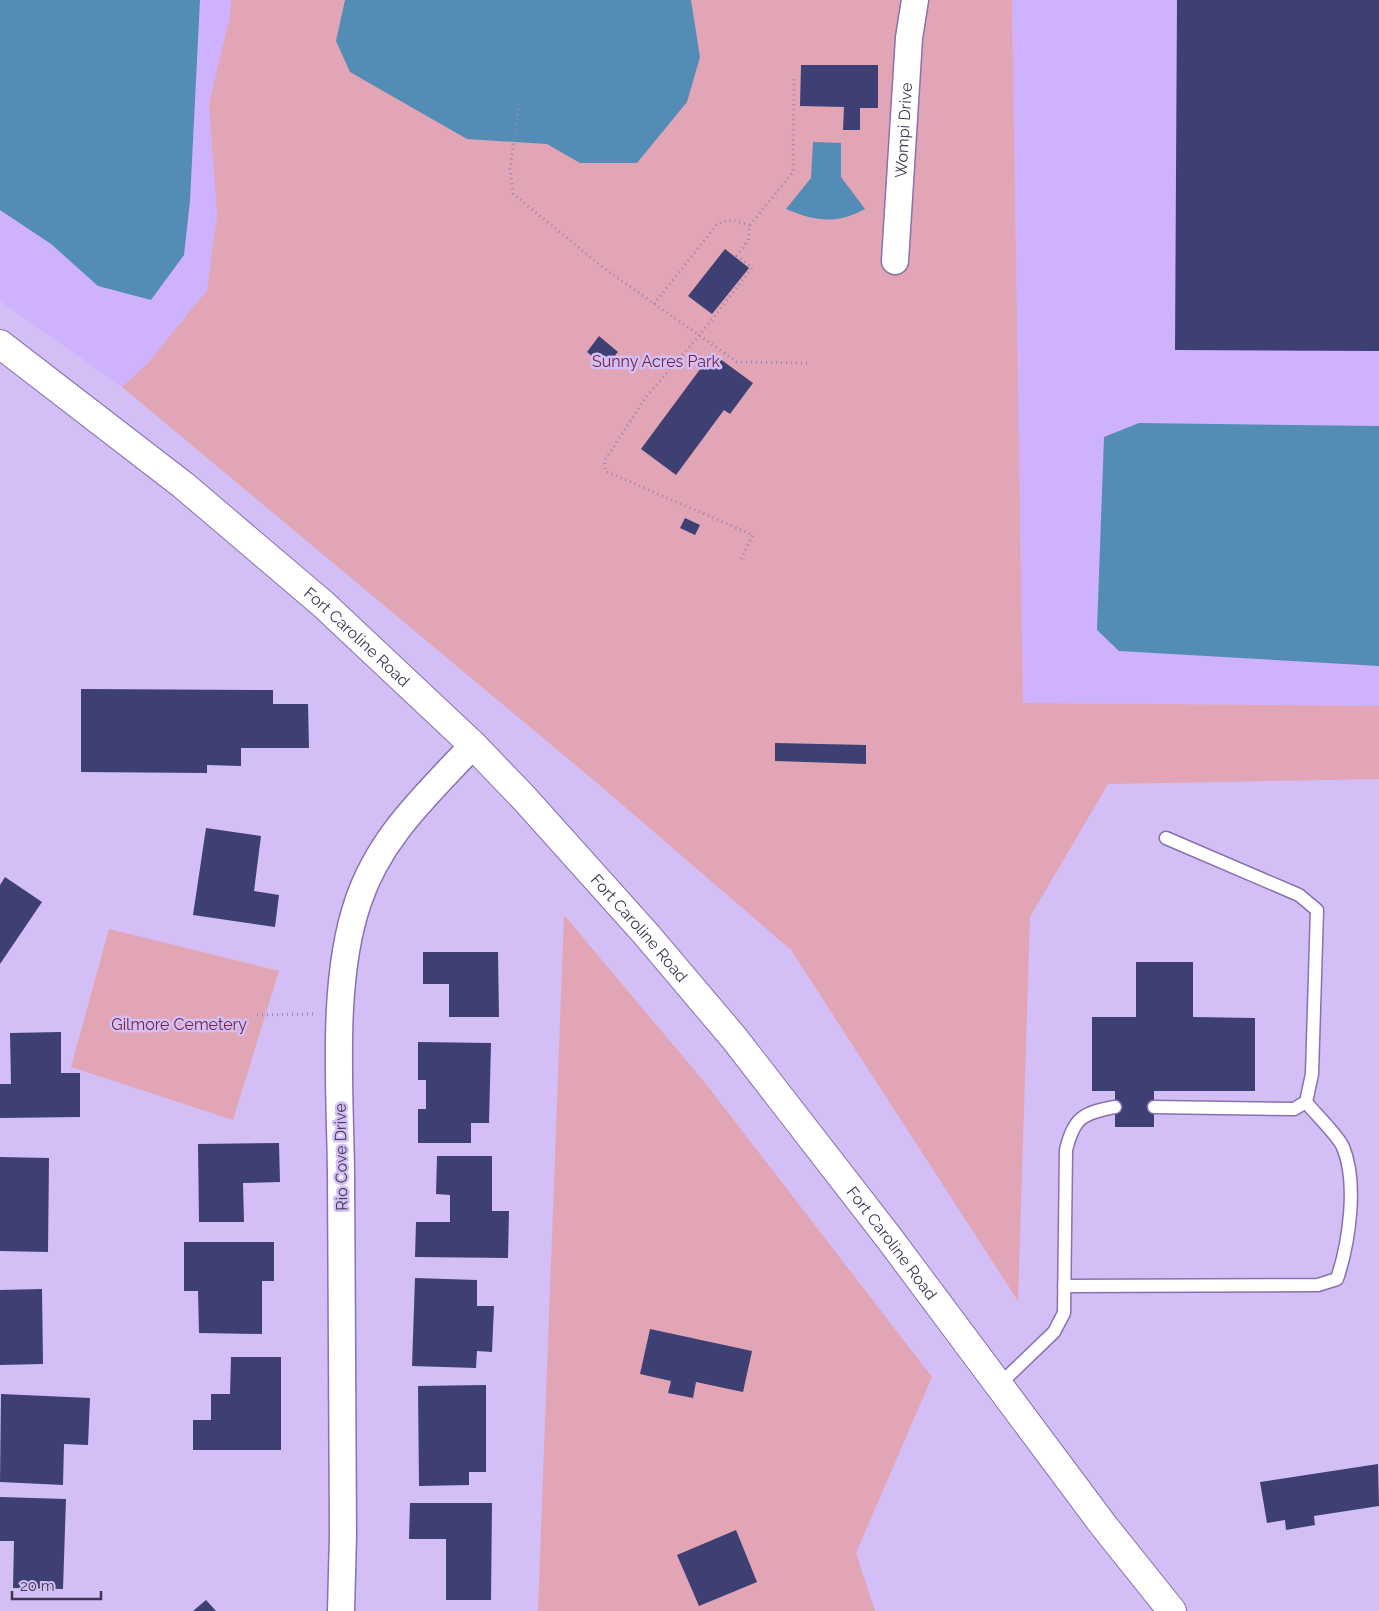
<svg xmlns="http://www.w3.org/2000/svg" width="1379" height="1611" viewBox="0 0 1379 1611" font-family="Raleway,sans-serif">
<rect width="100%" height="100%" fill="#d3bff6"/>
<path fill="#ceb2fd" d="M200,0h31l-1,16 -21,87 8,112 -10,75 -59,73 -26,24 -122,-86v-91l51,34 47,42 53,14 33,-45 6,-54z
M1012,0h367v706l-356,-3z"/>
<path fill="#e1a5b5" d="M231,0h781l11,703 356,3v73l-271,5 -78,133 -12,384 -227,-351 -188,-162 -481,-401 26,-24 59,-73 10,-75 -8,-112 21,-87z
M564,915l142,169 226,293 -76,176 19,58h-337z
M109,929l170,42 -46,149 -162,-53z"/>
<path fill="#538cb4" d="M0,0h200l-10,201 -6,54 -33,45 -53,-14 -47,-42 -51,-34z
M345,0h346l9,57 -13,45 -50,61h-57l-33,-19 -80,-5 -117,-67 -14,-31z
M813,142l28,1v34l24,32c-29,16 -50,12 -79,0l25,-31z
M1139,423l240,3v240l-260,-15 -22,-21 7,-193z"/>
<path fill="#3e3f72" d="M1177,0h202v351l-204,-1z
M801,65h77v43h-18v22h-17l1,-23 -44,-1z
M725,249l24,19 -37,46 -24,-18z
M599,336l19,16 -13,15 -18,-15z
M712,353l41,30 -23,31 -6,-4 -48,65 -35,-26z
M685,518l15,7 -5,10 -15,-7z
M81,689l192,1v14h35l1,44h-68v18l-34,-1v8l-126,-1z
M775,743l91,2v19l-91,-3z
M206,828l55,8 -7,55 25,4 -4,32 -82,-12z
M5,877l37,25 -42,62v-79z
M423,952h75l1,65h-50v-33h-26z
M1136,962h57v55l62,1v73h-101v36h-39v-36h-23v-74h44z
M61,1032v41h19v44l-80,1v-34h11l-1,-51z
M418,1042l73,1 -2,80h-18v20h-53v-34h8v-29h-8z
M279,1143l1,39 -37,1 1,39h-45l-1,-78z
M437,1156h55v55h17l-1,47 -93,-1 1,-35h34v-27l-14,-1z
M0,1157l49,1 -1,94 -48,-1z
M184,1242h90v39h-12v53l-63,-1 -1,-42h-14z
M415,1278l62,2v26h17l-2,46 -15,-1 -1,17 -64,-2z
M42,1289l1,75 -43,1v-75z
M650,1329l102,22 -9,41 -47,-10 -3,16 -25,-5 3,-12 -31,-7z
M231,1357h50v93h-88v-30h18v-26h19z
M486,1385v87h-17v13l-50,1 -1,-100z
M1,1394l89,4 -2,47 -24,-1 -1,41 -63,-3z
M1378,1464l1,42 -65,10 1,9 -29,5 -1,-10 -18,3 -7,-41z
M0,1497l66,2 -3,90 -50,-1 1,-47h-14z
M410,1503h82l-1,97h-45v-61h-37z
M736,1530l21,52 -58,24 -22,-51z
M206,1600l10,11h-23z"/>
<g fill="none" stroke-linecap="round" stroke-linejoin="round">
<g stroke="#8970af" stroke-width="15">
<path id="lane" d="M1154,1107l140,2 12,-7 6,-28 5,-164 -18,-15 -133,-57
M1064,1286l254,-1 19,-6c12,-36 21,-96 6,-132 -6,-13 -27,-32 -37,-45
M999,1385l55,-53 10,-19 2,-163c8,-32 16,-37 49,-43"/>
</g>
<g stroke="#8970af" stroke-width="29">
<g id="street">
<path id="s1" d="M895,261l14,-223 6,-38"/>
<path d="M341,1611l2,-76c0,-121 -1,-242 -2,-363 -1,-84 -10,-191 17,-270 22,-66 69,-107 115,-157"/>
</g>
</g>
<g stroke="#8970af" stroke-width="30">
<g id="secondary">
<path id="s2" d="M0,344l183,141 140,119 150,141 51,53 122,136 88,104 155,200 215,288 68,85"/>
</g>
</g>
<path stroke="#9787b3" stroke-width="3" stroke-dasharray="1 4" stroke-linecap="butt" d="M519,104l-9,65 3,25 92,75 132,93 72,1
M654,304l64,-81 14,-3 18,5
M741,559l12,-24 -148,-64v-11l41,-63 53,-61 53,-68 -15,-12 11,-16 2,-15 43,-53 1,-94
M257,1015l56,-1"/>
<use href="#lane" stroke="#fff" stroke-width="12"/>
<use href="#street" stroke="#fff" stroke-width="26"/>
<use href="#secondary" stroke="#fff" stroke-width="28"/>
</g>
<g text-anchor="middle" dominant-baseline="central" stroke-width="5" stroke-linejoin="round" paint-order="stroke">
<g font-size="16" fill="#3f3550" stroke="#d3bff6">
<text stroke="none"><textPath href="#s1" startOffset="131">Wompi Drive</textPath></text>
<text stroke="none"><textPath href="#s2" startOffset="462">Fort Caroline Road</textPath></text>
<text stroke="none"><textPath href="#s2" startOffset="868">Fort Caroline Road</textPath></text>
<text transform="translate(341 1157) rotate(-91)">Rio Cove Drive</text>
<text stroke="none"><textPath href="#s2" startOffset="1272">Fort Caroline Road</textPath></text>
</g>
<g font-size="16" fill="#752442" stroke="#d3bff6">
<text x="656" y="361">Sunny Acres Park</text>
<text x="179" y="1024">Gilmore Cemetery</text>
</g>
</g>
<path d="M12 1591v8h89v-8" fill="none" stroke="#3f3550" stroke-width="2.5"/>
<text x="20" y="1591" font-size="15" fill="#3f3550" stroke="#d3bff6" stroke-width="4" paint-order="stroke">20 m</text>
</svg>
